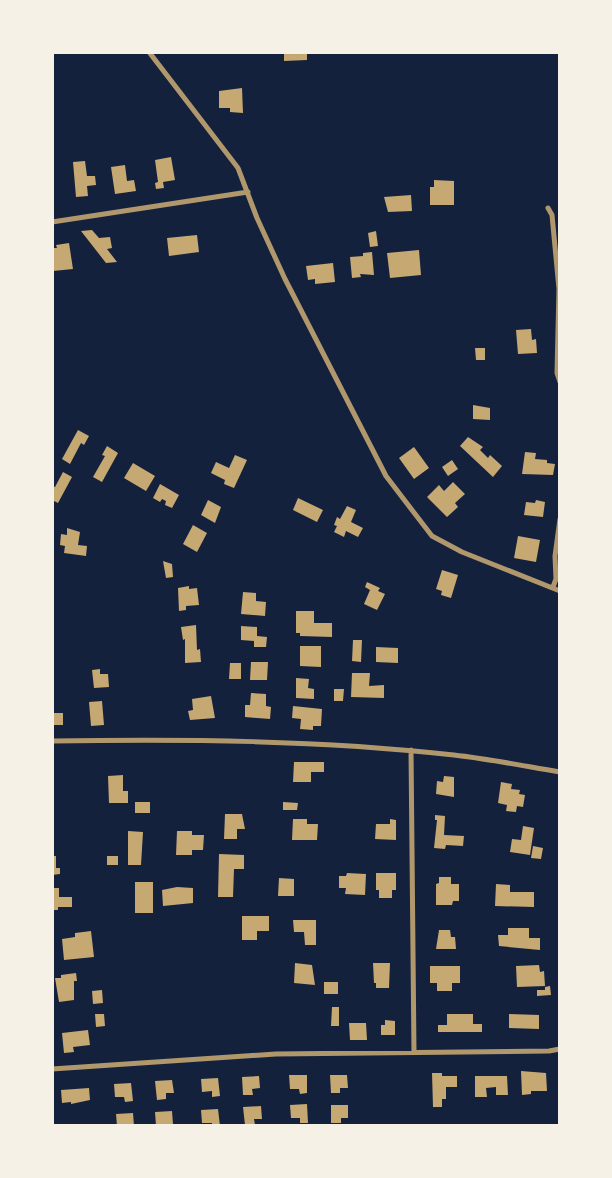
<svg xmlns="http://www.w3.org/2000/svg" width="612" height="1178" viewBox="0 0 612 1178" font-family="Inter,sans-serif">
<rect width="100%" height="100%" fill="#14213d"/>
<path fill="#c6a872" d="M284,52h23v8l-23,1z
M242,88l1,25 -13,-1v-4h-11v-17z
M171,157l4,23 -12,2 1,6 -8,1 -1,-6 3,-1 -3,-22z
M85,161l2,15h8l1,9 -9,1 1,10 -12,1 -3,-35z
M125,165l2,16 7,-1 2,11 -21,3 -4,-27z
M434,180l20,1v24h-24v-18h4z
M411,195l1,16 -24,1 -4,-15z
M92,230l7,8 11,-1 2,11 -5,1 10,13 -11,1 -25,-32z
M376,231l2,15 -8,1 -2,-14z
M197,235l2,17 -30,4 -2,-18z
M69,243l4,26 -20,2 -1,-23h5l-1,-3z
M419,250l2,25 -31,3 -3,-25z
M372,252l2,23 -14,-1 1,3 -9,1 -2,-21 13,-1v-3z
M333,263l2,19 -20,2v-5l-7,1 -2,-14z
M531,329l1,11 4,-1 1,14 -19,1 -2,-24z
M475,348h10v12h-9z
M473,405l17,3v12l-17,-1z
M78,430l11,6 -5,9 -3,-2 -11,21 -8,-5z
M468,437l15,10 -3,3 8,8 2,-3 12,11 -9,11 -33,-31z
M107,446l11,7 -16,29 -9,-5 12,-21 -3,-1z
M414,447l15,21 -15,11 -15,-21z
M525,452l11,1 -1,6 12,1v3l8,1 -2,11 -31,-1z
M235,455l12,5 -13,28 -10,-4 1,-4 -14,-7 5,-11 13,6z
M452,460l6,9 -10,7 -6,-9z
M133,463l22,13 -9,15 -22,-13z
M63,472l9,5 -14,26 -6,-3v-14l3,1z
M453,482l12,12 -10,9 3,4 -11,10 -20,-20 12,-12 5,6z
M160,484l19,11 -7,13 -7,-3 1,-4 -4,-2 -2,3 -7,-4z
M298,498l25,12 -6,12 -24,-12z
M208,500l13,7 -6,16 -14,-8z
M536,500l9,2 -2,15 -19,-2 2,-13 9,1z
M347,506l9,4 -5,12 12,6 -5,9 -12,-6 -2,6 -10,-5 3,-6 -3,-1 3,-8 3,2z
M193,525l14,8 -10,19 -14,-8z
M67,528l13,4 -2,13 9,1 -1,10 -22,-3 1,-7 -5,-1 1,-11 6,1z
M518,536l22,4 -4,22 -22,-4z
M163,561l9,3 1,13 -7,1z
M442,570l16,5 -7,23 -10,-3 1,-4 -6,-2z
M367,582l13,6 -2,3 7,3 -8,16 -13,-6 6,-14 -5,-3z
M189,586v3l8,-1 2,17 -13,1v4l-7,1 -1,-23z
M243,592l13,1v8l10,1 -1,14 -24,-2z
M296,611h18v12h18v14l-32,-1v-3h-4z
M196,625l1,25 3,-1 1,13 -16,1v-24l-2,1 -2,-13z
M241,626l16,1v9l10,1 -1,10h-12v-6l-13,-1z
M353,640h9l-1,22 -9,-1z
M300,646h21v21l-21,-1z
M376,647l22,1v15l-22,-1z
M251,662h17l-1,18h-17z
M230,663h11v16h-12z
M100,669v5h8l1,13 -15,1 -2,-18z
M352,673h18l-1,13 15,-1v13l-33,-1z
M296,678l13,1 -1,9 6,1v10l-18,-1z
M334,689h10l-1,12h-9z
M251,693l15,1v12l5,1 -1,12 -25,-2v-12h5z
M211,696l4,22 -25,2 -2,-9 5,-1 -1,-11z
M102,701l2,24 -13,1 -2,-24z
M293,706l29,3 -1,17h-8v4l-13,-1 1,-10 -9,-1z
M52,713h11v12h-11z
M294,762h30v10h-13v10h-18z
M123,775v16h5v12h-19l-1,-27z
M444,776l10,1v20l-18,-3 1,-13 6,1z
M501,782l11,2 -1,5 9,1 -1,4 6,1 -2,12 -6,-1 -1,6 -10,-1 1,-6 -9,-2z
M135,802h15v11h-15z
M283,802l15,1 -1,7h-14z
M225,814h17l3,15h-8v10h-13z
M435,815l10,1 -1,19 20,1 -1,10 -17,-1 -1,4 -11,-1 3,-28h-2z
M293,819h14v5h11l-1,16h-25z
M390,819l6,1v20l-21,-1 1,-15h14z
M523,826l11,2 -4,27 -20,-3 2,-13 9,1z
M128,831l15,1 -2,33h-13z
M177,831h15v4h12l-1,15h-11v5h-16z
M533,846l10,2 -2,11 -10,-1z
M219,854l25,1v14h-10l-1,28h-15z
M52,856h4v12h4v6l-8,1z
M107,856h11v9h-11z
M347,873l19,1 -1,21 -20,-1 1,-6h-7v-12h7z
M376,873h20v17h-4v8h-13v-8h-3z
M439,877h12v7h8v17h-6l-1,4h-16v-21l3,-1z
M279,878l15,1v17h-16z
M135,882h18v31h-18z
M496,884l14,1v7h24v15l-39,-1z
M177,887l16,1v15l-30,3 -1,-16z
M52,888h7v9h13v10h-14v3h-6z
M242,916h27v15h-12v9h-15z
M293,920h23v25h-11l-1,-13h-10z
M508,928h21v10h11v12l-41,-4 -1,-11h10z
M439,930h11l1,7h4l1,12h-20z
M91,931l3,26 -30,3 -2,-21 13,-2v-4z
M295,963l17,2 3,20 -21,-2z
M373,963h17l-1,25h-13v-5h-2z
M539,965l1,7 4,-1 1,15 -28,1 -1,-21z
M430,966h30v17h-8v8h-15v-8h-7z
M76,973l1,8h-3v19l-15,2 -4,-24h6v-3z
M324,982h14v12h-14z
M550,986l1,9 -14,1v-6h8v-3z
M102,990l1,13 -10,1 -1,-13z
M332,1007h7v19h-8z
M95,1014h9l1,12 -9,1z
M447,1014h26v10h9v8h-44v-7h9z
M509,1014l30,1v14l-30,-1z
M385,1020l10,1v14h-14v-10h4z
M349,1023h17l1,17h-17z
M88,1030l2,15 -17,2 1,5 -10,1 -2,-20z
M521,1071l25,2 1,18h-16v3l-9,1z
M432,1073h10v3h15v11h-11v12h-4v8h-9z
M289,1075h18v18l-7,1 -1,-5h-9z
M330,1075h17l1,13h-8v5h-9z
M259,1076l1,12 -8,1 1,6h-10l-1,-18z
M475,1076h32l1,19h-12v-8l-10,1 1,9h-12z
M218,1078l2,18 -8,1v-6l-10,1 -1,-13z
M172,1080l2,13h-8v6l-9,1 -2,-19z
M131,1083l2,18 -8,1 -1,-5h-9l-1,-13z
M89,1088l1,12 -19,4v-2l-9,1 -1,-13z
M307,1104l1,19h-8v-5h-9l-1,-13z
M331,1105h17v13h-7v5h-10z
M261,1106l1,13h-8l1,6h-10l-2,-18z
M218,1109l2,17h-8v-3h-10l-1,-13z
M172,1111l1,13 -17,2 -1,-14z
M133,1113l1,13h-17l-1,-12z"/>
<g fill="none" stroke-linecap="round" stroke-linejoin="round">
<path stroke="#b1986c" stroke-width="5" d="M149,52l89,116 19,50 28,61 101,197 26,34 20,26 30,16 98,39
M548,208l4,7 7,74 -2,84 3,9
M52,222l196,-30
M553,587l3,-8 -1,-23 5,-37
M52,741c134,-2 269,-1 402,14 35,4 70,11 106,17
M411,750l3,303
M52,1069l224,-15 273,-3 11,-2"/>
</g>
<rect width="612" height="1178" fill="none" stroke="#f6f1e7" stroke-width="108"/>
</svg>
